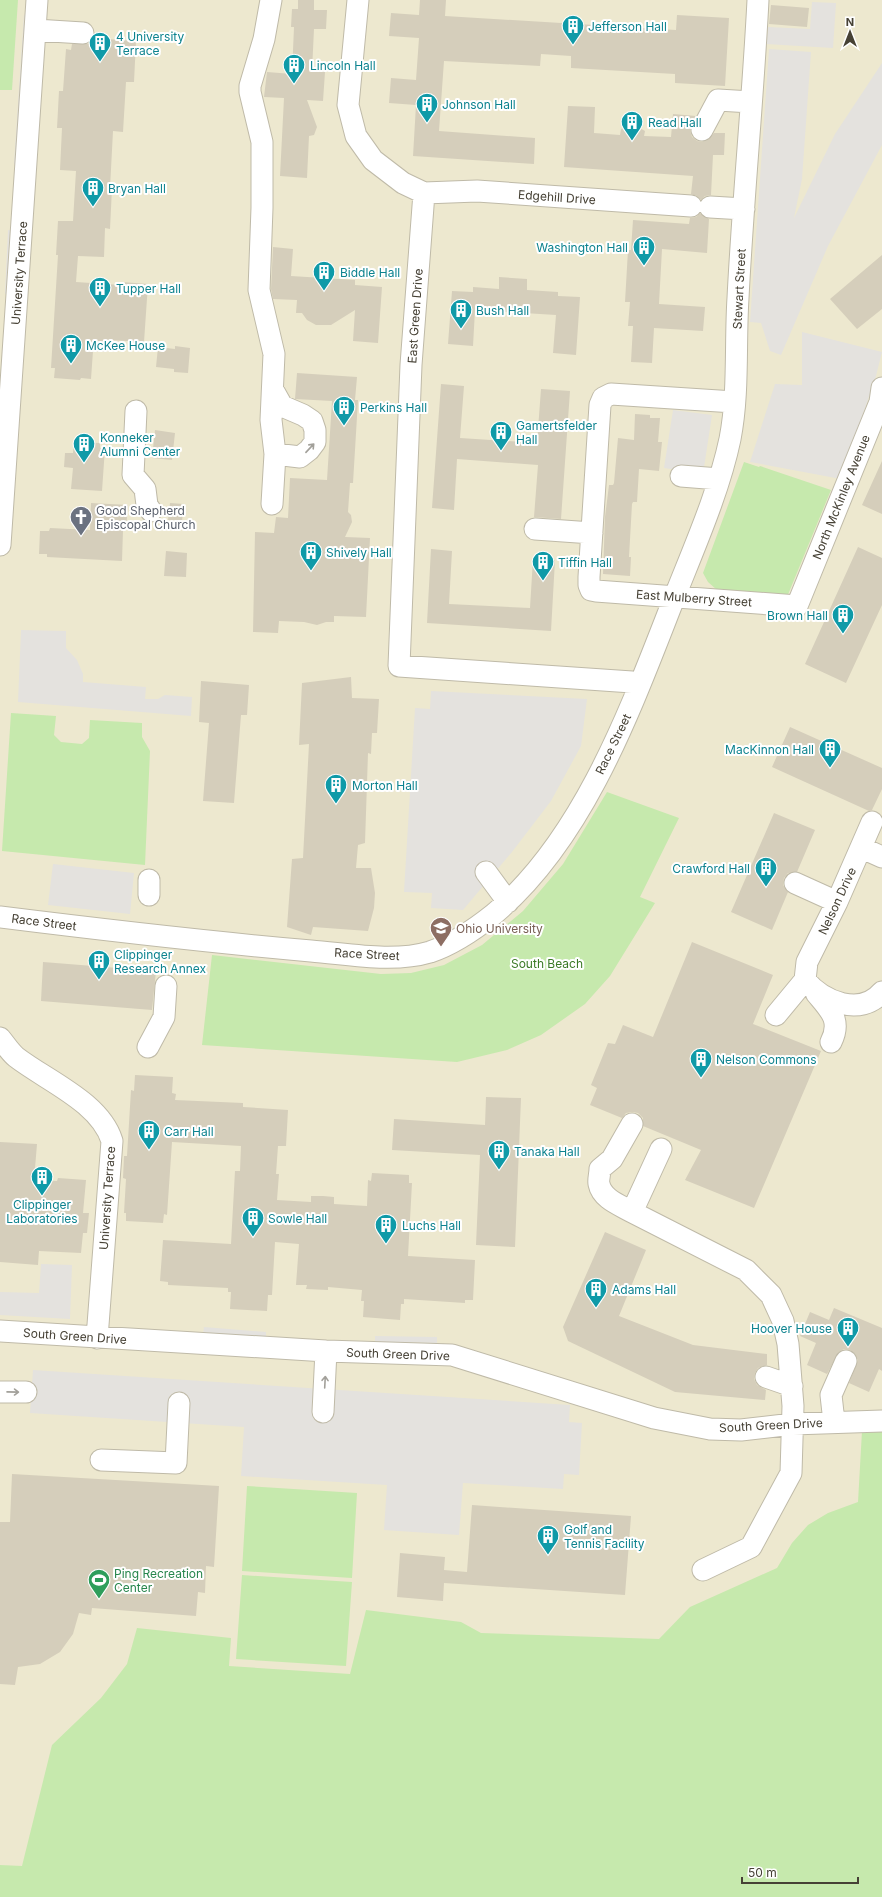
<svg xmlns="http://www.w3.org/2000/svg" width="882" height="1897" viewBox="0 0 882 1897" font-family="Inter,sans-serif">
<rect width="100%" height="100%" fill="#f3f1e6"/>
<path fill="#ede8cf" d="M0,0h882v1897h-882z"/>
<path fill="#c6e9ad" d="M0,0h18l-6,90h-12z
M744,462l15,5 1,-1 71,24 -44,107 -70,-7 -9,-8 -5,-9z
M11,713l45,3 -2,19 7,7 21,2 7,-6 1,-18 52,3v14l8,14 -5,114 -143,-14z
M607,792l72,26 -39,79 15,6 -45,73 -25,28 -44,31 -34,15 -50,12 -255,-17 10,-90 169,19 30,-1 33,-8 38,-20 41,-34 40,-47z
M862,1431h20v466h-882v-32l22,1 30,-121 49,-47 26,-34 10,-36 94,10 -2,28 121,8 16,-64 95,12 20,11 178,6 31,-32 87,-39 15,-25 16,-18 20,-12 30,-11z
M247,1486l110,7 -5,85 -110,-7z
M242,1575l110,7 -6,84 -110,-7z"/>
<path fill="#e4e2de" d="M812,2l24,1 -3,45 -67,-4 2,-17 42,2z
M24,15h5l-10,149h-5z
M769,49l42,3 -9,127 -8,39 41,-84 47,-71v82l-54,101 -47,109 -11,-4 -9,-28 -11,-1z
M8,230l6,1 -3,63h-6z
M802,332l80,20 -6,24 -35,103 -91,-17 25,-78 27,1z
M673,410l39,5 -9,59 -39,-6z
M21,630l45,1v17l11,12 6,14v8l63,5 -1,12h13l7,-4 27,2 -1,19 -173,-14z
M431,691l156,8 -6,47 -30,55 -39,51 -49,58 -32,-2 1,-15 -28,-1 11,-184 15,1z
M53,864l81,9 -4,41 -82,-9z
M41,1264l31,1 -2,54 -70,-4v-23l39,1z
M204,1327l62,5v7l-63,-5z
M375,1336l62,1v6l-62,-1z
M33,1370l537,35 -1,17 13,1 -3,52 -15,-1 -1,15 -100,-6 -4,52 -75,-5 3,-45 -146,-9 3,-49 -214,-14z"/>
<path fill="#d5cebb" d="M298,0h16v10h13l-1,19h-12l-2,42 13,1 -2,29 -16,-1 10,27 -3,8 -5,1 -2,42 -27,-2 4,-78 -20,-1 3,-25 25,2 2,-47h-3l1,-18h6z
M420,0h26l-1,16 231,14 1,-15 52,3 -4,68 -50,-3v-9l-104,-6v-12l-30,-2 -1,12 -96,-5 -5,70 96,7 -1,26 -121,-8 3,-51 -27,-2 2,-25 25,2 3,-42 -30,-2 2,-23 28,2z
M771,5l38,3 -2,19 -38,-3z
M94,38l42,3 -2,41h-8l-3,50 -10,-1 -3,57h2l-2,41 -5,-1 -1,29 -26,-1 -2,26 45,3 1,-3 26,2 -4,58 -36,-2 -1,12 -14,-1 -2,28 -10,-1 -1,2 -26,-2 1,-10h-4l7,-113h-2l2,-34h15l3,-50 -16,-1 2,-42h-5l2,-37h4l3,-42 5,1 1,-6h16z
M568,106l27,1 -1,26 26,2 1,-6 7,-3 10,1 7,4 -1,5 27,1 2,-23 23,2 -6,14 2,7 5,4 5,1 6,-2 6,-7h11l-1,22h-11l-2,40 -6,1 -4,4 -4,-4 -6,-2 2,-18 -129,-9z
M700,213l9,6 -2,34 -45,-4 -3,55 46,3 -2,24 -49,-3 -2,35 -21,-1 2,-36h-5l2,-24h-5l3,-52h3l2,-30 56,4 1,-6 6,-1z
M273,247l20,2 -2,27 64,4v5l27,2 -4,56 -25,-2 2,-31 -24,15h-15l-9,-5 -5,-7h-6l1,-13 -24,-1 -2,-10z
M882,255v54l-25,20 -27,-30z
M499,277l28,2v11l31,2v4l22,1 -4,58 -23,-2 3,-38 -81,-5 -2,36 -25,-2 4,-53 21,1v-5l26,2z
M175,346l15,2 -2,25 -14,-1v-3l-18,-2 2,-20 17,2z
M297,373l60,4 -2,23h3l-5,83h-3l-2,29 3,3 1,7 -7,15 25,1 -4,79 -32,-1v6h-8l-9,3 -13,-3 -25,-1 -1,12 -25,-1 2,-100 19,1 2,-16 12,1 2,-40 37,2 5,-79 -37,-2z
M441,384l23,2 -4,52 77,5 4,-54 29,2 -9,128 -27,-2 4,-52 -81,-6 -3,51 -22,-2z
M635,414l15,1v3h10l-2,24h4l-3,29 -20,-2 -2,33h-4l-1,2 -3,53h2l-1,19 -27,-2 2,-57 4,-32h4l1,-2 4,-45 16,2z
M155,430l20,3 -3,27 -20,-2z
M74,442l26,1v5h5l-3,43 -31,-2 2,-21 -9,-1 1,-14h8z
M882,461v53l-20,-9z
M91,503l37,2 -2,25h-3l-1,31 -75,-4v-3h-8l1,-23h9l1,-3 40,2z
M170,503l14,1 -2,17 -14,-1z
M858,547l24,11v47l-36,78 -41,-19z
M431,549l21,2 -3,53 81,4 3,-49 22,1 -4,71 -124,-8z
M166,551l21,2 -1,24 -22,-1z
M351,677l1,21 27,1 -2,34h-5l-1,21 -3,-1 -3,90 -7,2 -2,23h15l4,25 -1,15 -6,23 -55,-4 -2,8 -24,-8 5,-68 11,-1 6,-114 -10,1 3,-62z
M201,681l48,4 -2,30h-6l-7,88 -31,-2 6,-78 -10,-1z
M790,727l92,41v21l-10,21 -3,1 -97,-44z
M774,813l41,17 -18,42 -9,1 -4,5 -1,7 5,7 -16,38 -41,-18z
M692,942l81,33 -20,49 68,27 -67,157 -69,-28 16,-30 -58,-24v-8l-5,-5 -6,-1 -6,1 -4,5 -32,-13 7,-17 -6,-3 17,-42 7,1 8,-19 30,12z
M43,962l113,9 -4,39 -111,-9z
M135,1075l38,2 -1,16 4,1 -1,6 68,3v4l45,3 -2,36h-8l-2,28h3l-2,26 34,2v-6h12l11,1v7l33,2 1,-26 3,1 1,-8 37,2v8h3l-4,73 67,4 -2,40h-8v3l-61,-4v5h-3l-1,16 -37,-3 1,-16h-3l1,-11 -34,-3v3l-22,-1 1,-4h-11l3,-41 -24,-2 -3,53h-4l-1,16 -37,-2 1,-17h-3v-4l-60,-3v-3l-8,-1 3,-41 68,4 4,-73h5l1,-25 -69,-4 -5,73 -3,-1 -1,9 -37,-2v-8h-2l2,-34 -3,-1 1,-22h3l4,-66 3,1z
M486,1097l35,1 -6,149 -39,-2 4,-90 -88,-5 2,-31 91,6z
M0,1142l37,2 -3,36 23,1 1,-3 28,2 -3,33h6l-2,20h-4l-2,20 -42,-2 -1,14 -38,-3z
M605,1232l41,18 -27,66 74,29 74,9v11l-9,3 -3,5 -1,6 3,6 9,5 -1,10 -90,-8 -107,-51 -5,-14z
M834,1308l48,20v43l-3,-2 -10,23 -20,-9 9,-23 -3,-6 -5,-4 -6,-1 -5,3 -12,22 -20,-9 9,-22 -16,-7 10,-24 19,8z
M12,1474l207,12 -5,81 -8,-1 -1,27 -7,-1 -2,24 -104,-8 -1,7 -12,-2 -6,21 -13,18 -20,12 -22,3 -3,18 -15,-1v-162h10z
M472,1505l159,11 -6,79 -181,-12 -1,18 -46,-4 3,-44 45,4 -1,13 23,2z"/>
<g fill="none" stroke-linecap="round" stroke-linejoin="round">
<g stroke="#bfbaa8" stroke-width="23">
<path id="minor" d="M271,0l-7,39 -14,47v6l12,50v66l-3,82 15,64 -3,66 4,34 -3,50
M358,0l-10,105 8,31 17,24 30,23 21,10 53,-2 214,15
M35,30l48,3
M702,130l16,-30 33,2
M424,193l-13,172 -12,301 233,16
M710,207l34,2
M273,390l9,16 21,9 9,6 3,9v12l-6,8 -9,7 -25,-3
M734,402l-123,-8 -8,4 -3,7 -11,172v8l2,5 5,1 201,15 83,-204 2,-14
M136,411l-3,64 12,14 2,16 4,6
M681,476l38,3
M535,529l57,4
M0,545l37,-545
M872,822l-35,80 -30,60 -2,18c18,22 56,37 77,12
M862,848l20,9
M486,872l22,30
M795,883l42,19
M149,895v-15
M0,917c104,13 207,25 311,34 38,3 82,12 119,1 24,-8 44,-22 64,-38 90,-75 137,-206 179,-313 20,-51 46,-109 57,-162 9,-46 5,-95 8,-141 5,-100 15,-199 20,-298
M816,993c14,17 26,27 15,49
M776,1015l29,-35
M0,1038c5,6 10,14 16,19 31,24 84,45 96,84l-15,197
M148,1047l16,-30 2,-31
M632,1124l-20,35 -12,10c0,5 -2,11 -1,15 3,15 21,21 33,28
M661,1149l-29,63 114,58 25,25 12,26 5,23 5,62 -2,67 -40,74 -48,23
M0,1331l326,20 126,4 202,63 56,11 31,1 52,-6 89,-3
M766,1377l26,9
M0,1392h26
M323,1412l3,-61
M834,1422l-3,-27 15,-34
M101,1460l75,3 3,-60"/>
</g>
<use href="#minor" stroke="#fff" stroke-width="21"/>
</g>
<defs><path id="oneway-shaft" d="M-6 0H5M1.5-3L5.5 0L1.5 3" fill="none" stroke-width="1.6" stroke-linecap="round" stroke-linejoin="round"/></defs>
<g stroke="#a2a09a">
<use href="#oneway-shaft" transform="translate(310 448) rotate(-47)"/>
<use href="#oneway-shaft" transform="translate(325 1382) rotate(-87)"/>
<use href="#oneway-shaft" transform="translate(13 1392) rotate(1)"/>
</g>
<defs>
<g id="building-pin" transform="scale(1.15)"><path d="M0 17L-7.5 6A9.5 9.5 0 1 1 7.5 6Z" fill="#0f9aa8" stroke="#fff"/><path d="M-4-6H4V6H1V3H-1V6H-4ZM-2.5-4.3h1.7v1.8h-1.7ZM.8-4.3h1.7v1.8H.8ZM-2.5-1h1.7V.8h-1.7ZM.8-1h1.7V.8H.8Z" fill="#fff"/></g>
<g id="church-pin" transform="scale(1.15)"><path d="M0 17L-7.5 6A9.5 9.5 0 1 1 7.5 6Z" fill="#6b7280" stroke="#fff"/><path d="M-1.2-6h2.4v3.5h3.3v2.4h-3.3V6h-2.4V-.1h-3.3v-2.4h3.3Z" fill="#fff"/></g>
<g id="university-pin" transform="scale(1.15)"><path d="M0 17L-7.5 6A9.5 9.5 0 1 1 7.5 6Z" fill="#8d6e63" stroke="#fff"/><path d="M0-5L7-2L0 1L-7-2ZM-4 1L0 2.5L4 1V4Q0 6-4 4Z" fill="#fff"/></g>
<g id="stadium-pin" transform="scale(1.15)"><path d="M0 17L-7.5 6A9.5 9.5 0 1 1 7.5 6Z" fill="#2e9e5b" stroke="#fff"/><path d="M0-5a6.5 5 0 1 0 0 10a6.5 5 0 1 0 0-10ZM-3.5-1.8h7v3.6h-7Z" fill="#fff"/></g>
</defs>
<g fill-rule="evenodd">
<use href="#building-pin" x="573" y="26"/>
<use href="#building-pin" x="100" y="43"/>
<use href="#building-pin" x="294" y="65"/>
<use href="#building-pin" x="427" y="104"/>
<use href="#building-pin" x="632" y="122"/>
<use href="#building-pin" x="93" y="188"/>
<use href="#building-pin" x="644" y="247"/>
<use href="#building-pin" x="324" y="272"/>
<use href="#building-pin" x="100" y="288"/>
<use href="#building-pin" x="461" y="310"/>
<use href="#building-pin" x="71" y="345"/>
<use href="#building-pin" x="344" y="407"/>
<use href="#building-pin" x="501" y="432"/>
<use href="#building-pin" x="84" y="444"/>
<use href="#church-pin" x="81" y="517"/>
<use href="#building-pin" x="311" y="552"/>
<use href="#building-pin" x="543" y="562"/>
<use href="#building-pin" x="843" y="615"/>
<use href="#building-pin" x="830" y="749"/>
<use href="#building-pin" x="336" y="785"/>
<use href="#building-pin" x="766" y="868"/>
<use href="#university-pin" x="441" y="928"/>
<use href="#building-pin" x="99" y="961"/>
<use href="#building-pin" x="701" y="1059"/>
<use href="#building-pin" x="149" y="1131"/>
<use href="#building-pin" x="499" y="1151"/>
<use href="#building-pin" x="42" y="1177"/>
<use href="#building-pin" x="253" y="1218"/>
<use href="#building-pin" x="386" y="1225"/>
<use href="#building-pin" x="596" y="1289"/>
<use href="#building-pin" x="848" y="1328"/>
<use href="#building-pin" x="548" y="1536"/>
<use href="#stadium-pin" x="99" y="1580"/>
</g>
<g text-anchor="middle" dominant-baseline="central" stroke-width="4" stroke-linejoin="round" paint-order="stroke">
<g font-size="12" fill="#0d838f" stroke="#fff" text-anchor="start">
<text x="588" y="26">Jefferson Hall</text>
<text x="116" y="36">4 University<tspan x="116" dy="14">Terrace</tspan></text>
<text x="310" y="65">Lincoln Hall</text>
<text x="442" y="104">Johnson Hall</text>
<text x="648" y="122">Read Hall</text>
<text x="108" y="188">Bryan Hall</text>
<text x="628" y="247" text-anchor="end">Washington Hall</text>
<text x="340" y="272">Biddle Hall</text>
<text x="116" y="288">Tupper Hall</text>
<text x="476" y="310">Bush Hall</text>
<text x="86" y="345">McKee House</text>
<text x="360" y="407">Perkins Hall</text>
<text x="516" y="425">Gamertsfelder<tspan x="516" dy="14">Hall</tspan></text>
<text x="100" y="437">Konneker<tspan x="100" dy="14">Alumni Center</tspan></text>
<text x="326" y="552">Shively Hall</text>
<text x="558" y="562">Tiffin Hall</text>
<text x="828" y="615" text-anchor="end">Brown Hall</text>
<text x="814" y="749" text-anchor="end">MacKinnon Hall</text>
<text x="352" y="785">Morton Hall</text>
<text x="750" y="868" text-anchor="end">Crawford Hall</text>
<text x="114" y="954">Clippinger<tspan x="114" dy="14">Research Annex</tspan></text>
<text x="716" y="1059">Nelson Commons</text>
<text x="164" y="1131">Carr Hall</text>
<text x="514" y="1151">Tanaka Hall</text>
<text x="42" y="1204" text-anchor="middle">Clippinger<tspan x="42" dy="14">Laboratories</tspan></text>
<text x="268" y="1218">Sowle Hall</text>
<text x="402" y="1225">Luchs Hall</text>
<text x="612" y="1289">Adams Hall</text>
<text x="832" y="1328" text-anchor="end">Hoover House</text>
<text x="564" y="1529">Golf and<tspan x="564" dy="14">Tennis Facility</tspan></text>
</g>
<g font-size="12" fill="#464135" stroke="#fff">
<text transform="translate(557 197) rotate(4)">Edgehill Drive</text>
<text transform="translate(19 273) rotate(-86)">University Terrace</text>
<text transform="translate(739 289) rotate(-87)">Stewart Street</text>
<text transform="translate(415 316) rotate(-86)">East Green Drive</text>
<text transform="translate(841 497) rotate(-68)">North McKinley Avenue</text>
<text transform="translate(694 598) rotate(4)">East Mulberry Street</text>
<text transform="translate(613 744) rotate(-64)">Race Street</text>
<text transform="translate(837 901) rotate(-65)">Nelson Drive</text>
<text transform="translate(44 922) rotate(7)">Race Street</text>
<text transform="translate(367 954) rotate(3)">Race Street</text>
<text transform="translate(107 1198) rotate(-86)">University Terrace</text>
<text transform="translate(75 1336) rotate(4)">South Green Drive</text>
<text transform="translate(398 1354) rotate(2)">South Green Drive</text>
<text transform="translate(771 1425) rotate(-3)">South Green Drive</text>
</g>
<g font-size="12" fill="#5b616d" stroke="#fff" text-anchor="start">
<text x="96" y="510">Good Shepherd<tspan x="96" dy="14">Episcopal Church</tspan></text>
</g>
<g font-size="12" fill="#785e54" stroke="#fff" text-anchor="start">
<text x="456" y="928">Ohio University</text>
</g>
<g font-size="12" fill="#3b7a26" stroke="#fff">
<text x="547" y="963">South Beach</text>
</g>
<g font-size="12" fill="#27864d" stroke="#fff" text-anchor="start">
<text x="114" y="1573">Ping Recreation<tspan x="114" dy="14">Center</tspan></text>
</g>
</g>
<g transform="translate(850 32)" stroke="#ffffff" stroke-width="3" paint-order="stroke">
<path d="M0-3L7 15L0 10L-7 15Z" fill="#464135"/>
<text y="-6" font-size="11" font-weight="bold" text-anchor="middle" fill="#464135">N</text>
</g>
<path d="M742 1877v6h116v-6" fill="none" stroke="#464135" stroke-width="2"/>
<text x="748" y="1877" font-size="12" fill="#464135" stroke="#ffffff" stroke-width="3" paint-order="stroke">50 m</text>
</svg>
